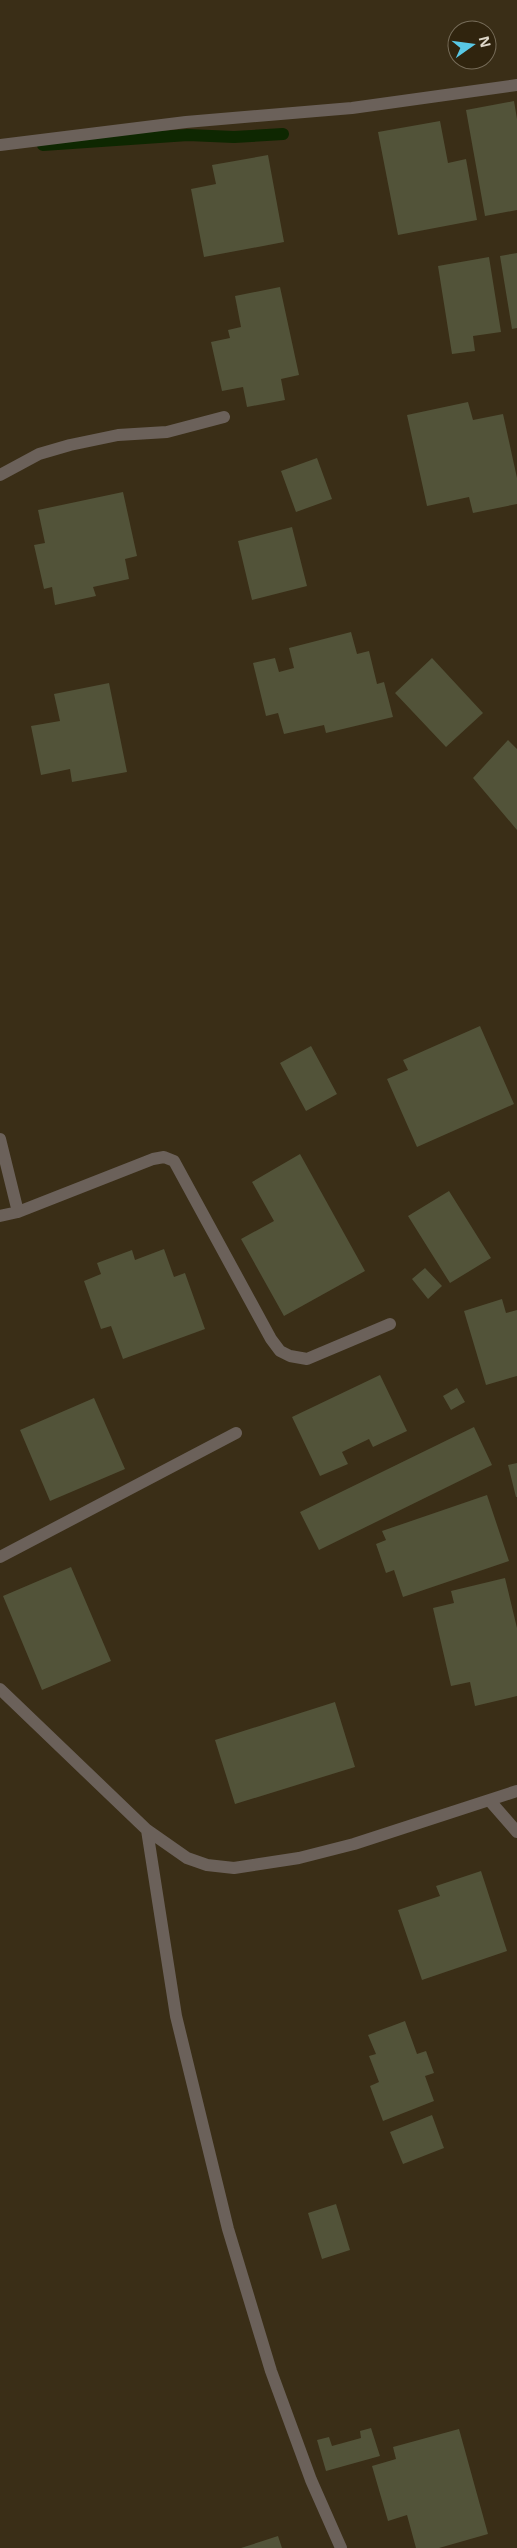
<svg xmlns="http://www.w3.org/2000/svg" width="517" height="2548" viewBox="0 0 517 2548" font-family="'Open Sans',sans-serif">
<rect width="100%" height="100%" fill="#3a2e17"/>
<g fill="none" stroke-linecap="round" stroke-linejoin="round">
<path stroke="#0e2701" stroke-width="12" d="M43,145l145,-10 46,2 49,-3"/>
</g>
<path fill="#525339" d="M514,101l3,18v91l-32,6 -19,-106z
M440,121l8,42 18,-4 11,61 -79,15 -20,-103z
M268,155l16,87 -80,15 -13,-68 25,-5 -4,-19z
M517,253v75l-5,1 -12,-73z
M489,257l12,75 -28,4 2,15 -23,3 -14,-88z
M280,287l19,88 -18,4 4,21 -38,7 -4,-20 -21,4 -11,-49 19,-4 -2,-8 13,-3 -6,-31z
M468,402l5,18 30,-6 14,64v26l-44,9 -4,-16 -42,9 -20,-91z
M317,458l15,41 -36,13 -15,-41z
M123,492l14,64 -12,3 4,20 -36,8 3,9 -41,9 -3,-18 -8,2 -10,-44 11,-2 -7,-33z
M292,527l15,59 -55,14 -14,-59z
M351,632l6,22 12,-3 8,33 7,-2 9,35 -67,16 -2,-8 -40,9 -6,-21 -12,3 -13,-53 22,-5 4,14 15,-4 -5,-20z
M432,658l51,55 -37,34 -51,-54z
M109,683l18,89 -55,10 -2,-13 -29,6 -10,-49 29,-5 -6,-27z
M508,740l9,9v81l-44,-52z
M480,1026l34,78 -97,43 -30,-68 21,-9 -5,-10z
M311,1046l26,48 -31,17 -26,-48z
M300,1154l65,117 -81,45 -43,-77 33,-18 -22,-39z
M449,1191l42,67 -41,25 -42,-67z
M164,1249l10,28 11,-4 20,56 -82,30 -12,-33 -10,3 -17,-48 17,-7 -4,-11 35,-13 3,10z
M425,1268l17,18 -14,13 -16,-20z
M502,1299l4,14 11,-3v66l-31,9 -22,-74z
M380,1375l27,56 -34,16 -4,-8 -27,13 6,12 -28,12 -28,-59z
M457,1388l8,14 -14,8 -8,-14z
M94,1398l31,71 -75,32 -30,-71z
M474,1427l18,38 -173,85 -19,-38z
M517,1463v34h-1l-8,-32z
M487,1495l22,66 -106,36 -9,-27 -8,3 -10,-29 10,-4 -4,-9z
M71,1567l40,94 -69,29 -39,-94z
M505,1578l12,50v68l-42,10 -5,-24 -19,4 -18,-78 21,-5 -3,-12z
M335,1702l20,65 -120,37 -20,-64z
M481,1871l26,80 -85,29 -24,-70 42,-14 -4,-10z
M405,2021l12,33 9,-3 8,22 -9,3 9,25 -51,20 -13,-35 9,-4 -10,-26 7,-2 -8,-19z
M432,2115l12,33 -41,16 -13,-32z
M336,2204l14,46 -28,9 -14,-46z
M371,2428l9,28 -54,15 -9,-31 12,-3 3,9 29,-8 -1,-7z
M459,2429l29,105 -49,14h-23l-9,-33 -19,6 -16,-55 24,-7 -3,-12z
M278,2536l4,12h-41z"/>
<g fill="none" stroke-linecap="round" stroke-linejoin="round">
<path stroke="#6b615a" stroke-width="12" d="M0,145l186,-23 166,-14 165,-23
M0,475l39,-21 31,-9 48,-10 49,-3 57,-15
M0,1139l18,73
M0,1216l18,-4 135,-53 11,-2 10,4 97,178 9,12 10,5 17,3 83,-35
M0,1557l236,-124
M0,1689l147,141 40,28 20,7 27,3 65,-10 55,-14 163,-53
M490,1801l27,31
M147,1830l29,186 52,213 43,142 40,109 30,68"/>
</g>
<g transform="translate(472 45) rotate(76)"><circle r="24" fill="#30240e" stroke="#766c59"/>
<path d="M0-4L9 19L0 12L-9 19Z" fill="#59c8e5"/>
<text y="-8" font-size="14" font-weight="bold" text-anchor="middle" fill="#ded7c9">N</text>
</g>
</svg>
